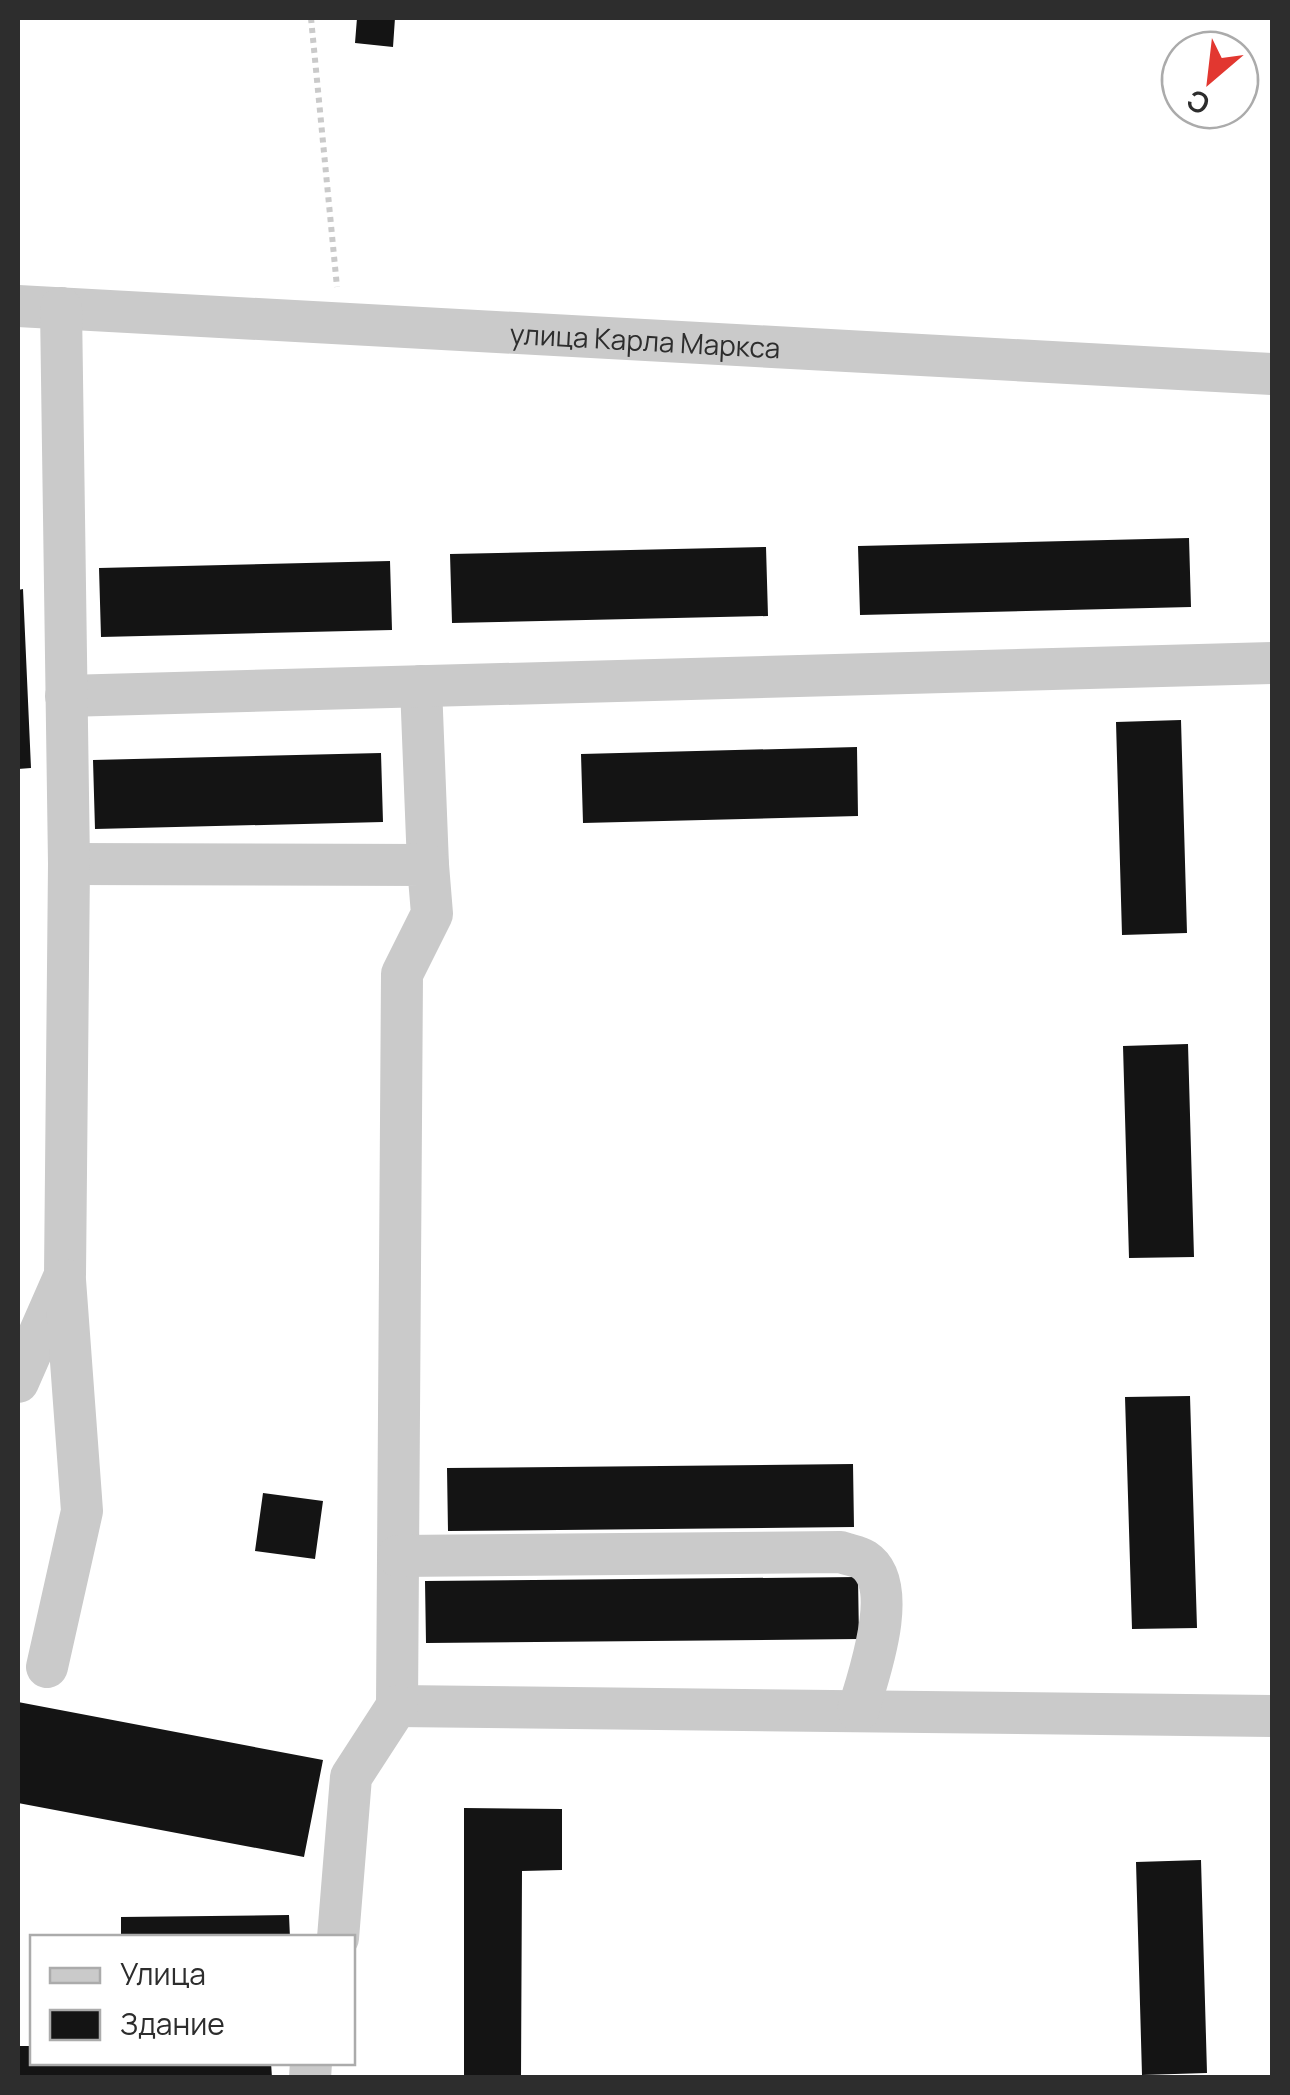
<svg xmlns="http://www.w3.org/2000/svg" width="1290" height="2095" viewBox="0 0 1290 2095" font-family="Manrope,sans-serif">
<rect width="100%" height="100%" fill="#fff"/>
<path fill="#141414" d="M357,18h38l-2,29 -38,-4z
M1189,538l2,69 -331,8 -2,-69z
M766,547l2,69 -316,7 -2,-69z
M390,561l2,69 -291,7 -2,-69z
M23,589l8,179 -13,1v-179z
M1181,720l6,213 -65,2 -6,-213z
M857,747l1,69 -275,7 -2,-69z
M381,753l2,69 -288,7 -2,-69z
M1188,1044l6,213 -65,1 -6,-212z
M1190,1396l7,232 -65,1 -7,-232z
M853,1464l1,63 -406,4 -1,-63z
M263,1493l60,8 -8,58 -60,-8z
M858,1577l1,62 -433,4 -1,-62z
M18,1702l305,58 -19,97 -286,-54z
M464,1808l98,1v61l-40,1 -1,207h-57z
M1201,1860l6,213 -65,2 -6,-213z
M289,1915l1,23h-169v-21z
M18,2046h14v16h239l1,16h-254z"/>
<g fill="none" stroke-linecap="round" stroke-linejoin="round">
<path stroke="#cacaca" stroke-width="6" stroke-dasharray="5 5" stroke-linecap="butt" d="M311,18l26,269"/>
<g stroke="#cacaca" stroke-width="42">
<path id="s1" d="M18,306l1254,68"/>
<path d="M421,686l7,179"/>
<path d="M66,696l1206,-33"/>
<path d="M69,864l359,1 4,49 -30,60 -5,732 875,10"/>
<path d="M18,1382l47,-107 4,-411 -8,-556"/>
<path d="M398,1556l443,-4c7,3 17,4 23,8 38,25 4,117 -6,151"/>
<path d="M47,1667l35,-156 -17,-231"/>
<path d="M338,1938l13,-161 46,-71"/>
<path d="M310,2078l1,-16"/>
</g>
</g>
<g text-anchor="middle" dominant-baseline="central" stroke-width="10" stroke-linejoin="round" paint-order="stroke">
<g font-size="28" fill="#2d2d2d" stroke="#fff">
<text stroke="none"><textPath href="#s1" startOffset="628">улица Карла Маркса</textPath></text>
</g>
</g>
<rect width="1290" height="2095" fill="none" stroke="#2d2d2d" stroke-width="40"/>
<rect x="30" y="1935" width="325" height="130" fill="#ffffff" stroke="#ababab" stroke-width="2.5"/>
<rect x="50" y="1968" width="50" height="15" fill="#cacaca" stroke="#ababab" stroke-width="2.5"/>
<text x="120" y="1985" font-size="30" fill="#2d2d2d">Улица</text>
<rect x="50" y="2010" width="50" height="30" fill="#141414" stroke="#ababab" stroke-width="2.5"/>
<text x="120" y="2035" font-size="30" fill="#2d2d2d">Здание</text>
<g transform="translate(1210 80) rotate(208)"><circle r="48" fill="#ffffff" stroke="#ababab" stroke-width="2.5"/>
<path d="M0-8L18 38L0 25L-18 38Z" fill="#e23730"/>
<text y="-15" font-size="28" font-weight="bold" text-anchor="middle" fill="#2d2d2d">С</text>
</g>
</svg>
